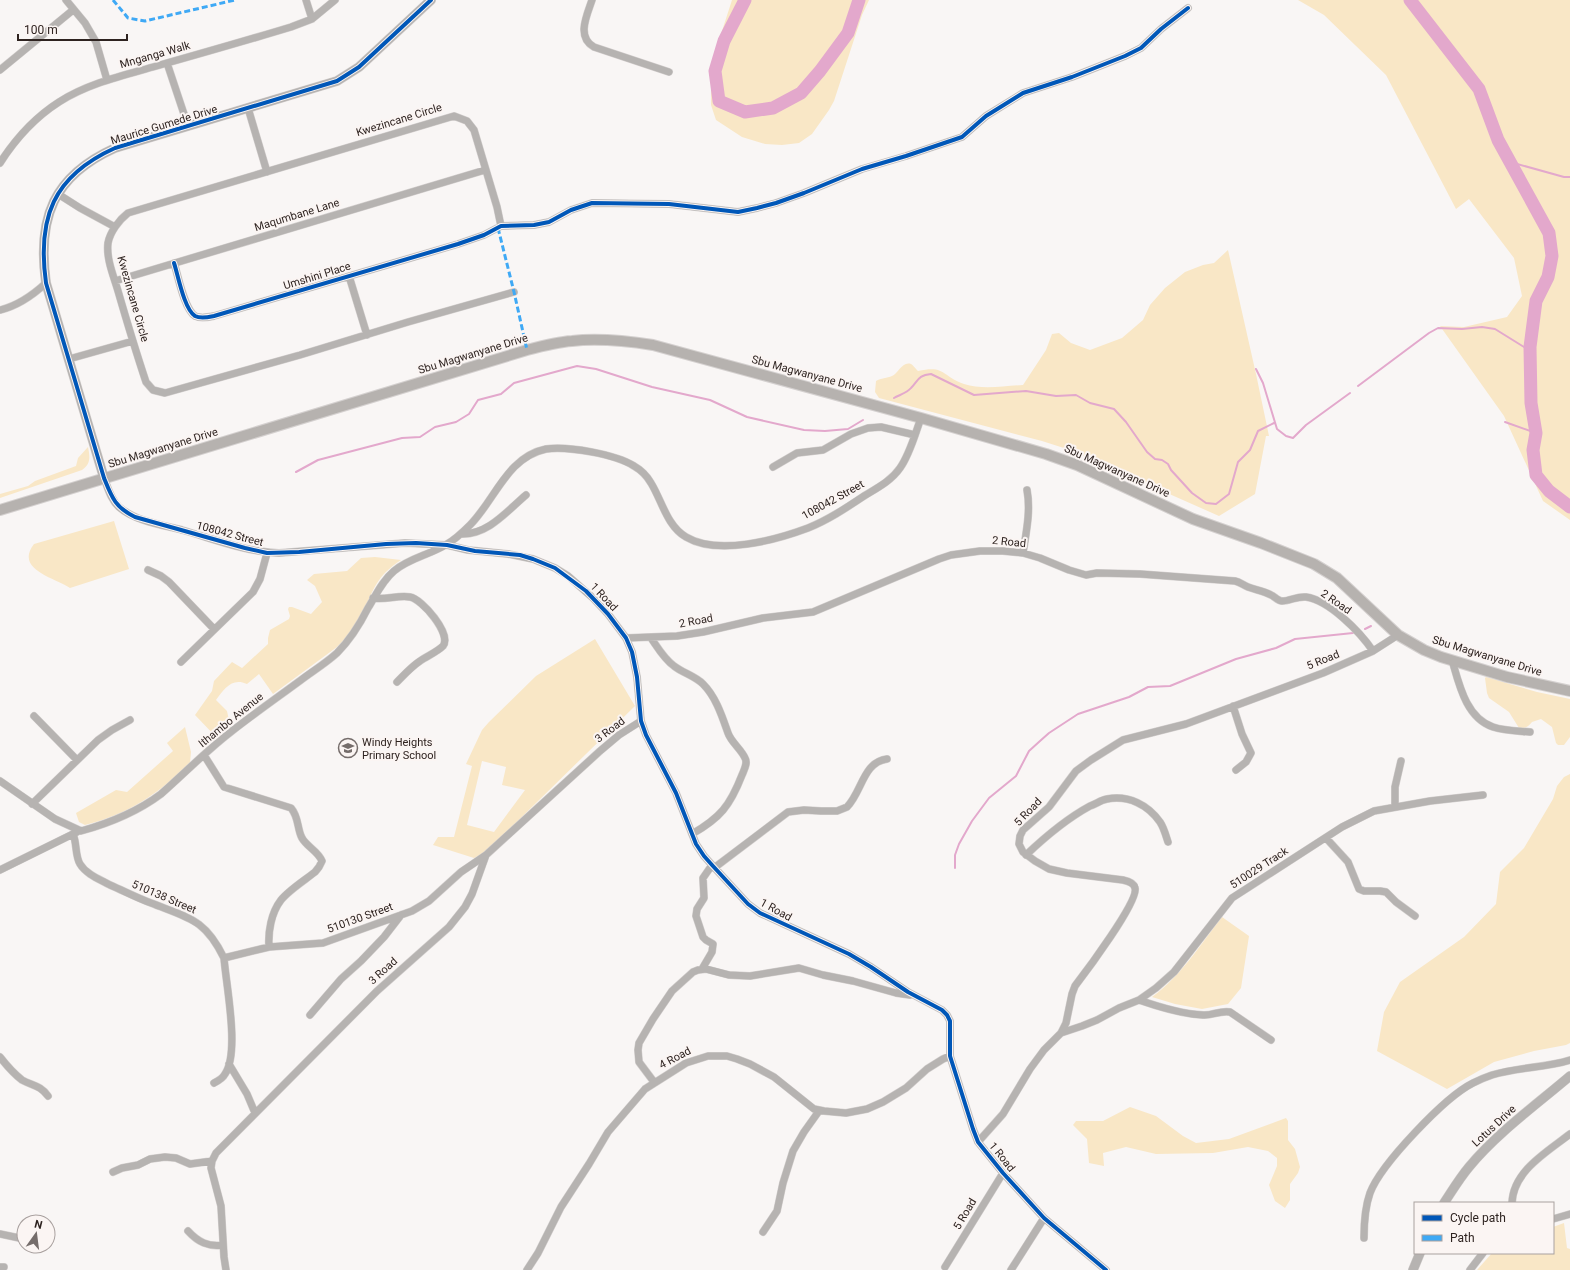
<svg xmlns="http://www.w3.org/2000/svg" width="1570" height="1270" viewBox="0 0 1570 1270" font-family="Roboto,sans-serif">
<rect width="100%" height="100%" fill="#f9f6f5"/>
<path fill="#f9e7c6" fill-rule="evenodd" d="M732,0h137l-7,15 -28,86 -5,9 -17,24 -13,9 -17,2 -17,-1 -23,-7 -26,-17 -5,-15v-40z
M1298,0h272v520l-27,-19 -39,-85 -64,-90 24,1 43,-10 15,-21 -8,-38 -45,-59 -13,10 -70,-134 -62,-60z
M1228,250l28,124 13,62h-3l-11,58 -36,22 -149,-66 -28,-9 -163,-43 -4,-6 1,-11c5,-3 11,-3 16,-5 6,-2 10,-15 19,-12 2,1 5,5 7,7 28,-6 23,5 46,13 18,6 40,2 59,1l23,-35 6,-16 7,-1 12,10 19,7 32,-12 21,-18 7,-15 15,-17 20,-16 18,-7 11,-2z
M88,447c2,10 3,17 -6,23l-82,28v-4l28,-8 7,-5 41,-15 2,-8z
M114,521l15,48 -59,19c-14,-10 -56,-18 -36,-44z
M375,557l26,3c-25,17 -26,27 -38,52 -7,13 -16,25 -26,35l-64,47 -14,-20 -12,10c-15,-7 -23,5 -31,16l11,11 3,14 -13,13 -22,-23 17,-24 2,-10 18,-19 10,6 26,-24v-6l2,-8 19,-11 1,-3 -2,-7 1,-2h3l19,7 11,-12 -7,-16 -8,-6 7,-6 33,-3 14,-13z
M595,639l40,67 -150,147 -11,5 -41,-13 5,-8h16l18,-71 -6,-2 16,-34 7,-8 47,-46zM482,761l24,6 -4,18 23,5 -31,42 -27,-7z
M1486,677l51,15 33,7v38l-6,8h-6l-2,-2 -4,-16 -11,-8 -9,3c-4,5 -7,7 -13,6l-10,-16 -20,-14 -2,-5 -2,-15z
M185,727l6,25 -1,11c-32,31 -61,51 -105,62l-6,-3 -3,-9 40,-23 11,2 46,-41 -6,-8z
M1570,774v269l-4,2 -32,6 -40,11 -47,27 -70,-38 7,-39 16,-30 64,-45 32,-33 4,-32 24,-24 29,-49 4,-13 7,-9z
M1222,917l27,19 -8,52 -13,16 -26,5 -27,-5 -23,-7c29,-21 48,-52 70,-80z
M1130,1107l26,9 27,20 13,7 33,-4 57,-21 2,3v19l7,9 5,18 -2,6 -8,11v16l-5,8 -10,-7 -6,-16 8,-19v-8l-9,-7 -20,-4 -35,6 -57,1 -30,-7 -23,6 1,13 -15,-3 -2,-24 -14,-14 3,-4h27z
M1564,1223l3,25 3,1v21h-93l15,-17h61v-26z"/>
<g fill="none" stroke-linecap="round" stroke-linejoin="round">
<path stroke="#e3a8cc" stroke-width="2" d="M1510,162l54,15h6
M1256,369l7,14 14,46 9,7 7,2 13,-13 44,-32
M1358,386l71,-53 9,-5 24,1 20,-2 13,2 29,18h6
M894,398c5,-3 13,-5 17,-10 7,-7 7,-13 20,-14l43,21 52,-4 30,5 20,-1 14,8 24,6 12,13 21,30 8,7 7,1 6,4 3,6 21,23 14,10 10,1 13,-10 9,-32 12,-12 8,-19 16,-8
M1505,422l31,11
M296,472l22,-12 84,-22 18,-1 15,-10 21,-5 13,-8 9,-14 23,-6 13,-11 63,-17 19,3 56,18 58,13 37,17 57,13 21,1 23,-2 15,-9
M1365,629l6,-3
M955,868v-13l4,-11 13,-23 17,-23 27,-22 13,-25 11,-10 9,-8 29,-19 51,-17 19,-10 22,-1 66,-27 40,-11 19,-9 58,-6"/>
<path stroke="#e3a8cc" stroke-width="13" d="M745,0l-21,41 -9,30 4,30 26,11 28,-4 28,-15 19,-22 28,-38 11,-33
M1410,0l69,89 19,51 51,93 3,23 -4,21 -12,24 -6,46 1,56 5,30 -3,17 3,25 13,16 21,16"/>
<g stroke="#d4d0cf" stroke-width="8">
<path id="minor" d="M66,0l19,23 11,19 11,38
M306,0l6,19
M592,0c-5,15 -16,37 2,47l75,25
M167,63l21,63
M0,70l73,-60
M248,108l19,64
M0,163c16,-25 34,-45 59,-61 28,-18 62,-26 94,-35 46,-13 92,-26 138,-40l21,-8 23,-19
M58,194l22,14 35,19
M501,226l-4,-19 -23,-77 -7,-9 -13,-5 -326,97c-9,7 -18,19 -20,30 -2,16 6,34 10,48 9,31 18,61 28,91l7,8 12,3 135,-38 108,-33 106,-30
M174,263c4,12 10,46 21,53 6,3 14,1 19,0l244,-72 26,-9 17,-9 33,-1 15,-3 22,-12 21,-7 77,1 69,8 19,-4 19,-5 28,-10 58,-24 44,-13 56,-19 24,-21 37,-23 49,-16 53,-21 16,-8 20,-19 27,-21
M349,276l18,59
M115,281l370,-111
M0,310c17,-4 33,-15 46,-27
M69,359l64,-18
M773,467l24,-14 26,-3 28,-16 17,-6 13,-1 34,8
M104,478c4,10 7,22 15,29 16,14 43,18 63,23 32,9 64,22 97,23l126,-10 42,2 21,5 40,4 25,5 22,9 13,8 25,22 15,16 18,24 6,14 5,25 4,44 5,14 30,58 20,51 8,12 8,9 36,39 12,9 89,41 22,13 37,25 34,18 5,5 3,6v35l23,73 5,13 25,31 41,45 62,52
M461,534c27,1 46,-23 65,-39
M1023,553c3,-20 8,-42 4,-63
M148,570l13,6 8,6 45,47
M373,598c13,2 25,-3 37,-1 12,2 42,37 33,49 -6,6 -16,10 -23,15 -9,6 -16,14 -23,21
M626,638l51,-2 26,-4 60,-14 50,-6 126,-53 12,-4 29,-4h23l20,2 17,5 29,12 17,5 11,-2 43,1 95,7c5,1 8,4 13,6 8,3 16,4 23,8 3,1 7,6 11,6 8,0 15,-5 24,-4 23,3 54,35 67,54
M651,638c7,10 13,21 23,28 9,7 21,10 29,18 13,13 19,32 25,49 3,9 13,16 17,25 3,5 -1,12 -3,17 -12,31 -22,43 -50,59
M1452,660c7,24 14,58 41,67 12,4 25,4 37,5
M181,662l72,-70 7,-13 7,-26
M1233,706l9,28 9,19 -5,9 -10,8
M34,716l43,44
M204,755l20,32 67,21c8,9 6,21 11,30 5,9 16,13 20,23l-3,6 -4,5c-10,8 -26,18 -34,28 -10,13 -13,32 -12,47
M0,781l55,38 26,12c29,-8 56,-19 80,-37 24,-21 46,-44 71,-63 23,-18 46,-34 69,-51 12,-9 25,-17 36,-27 13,-13 23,-29 31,-45 8,-13 14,-27 26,-37 15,-13 36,-16 53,-27 9,-5 16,-12 23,-19 25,-25 37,-68 76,-76 22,-3 69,5 88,17 7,4 13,10 17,17 11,18 16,43 35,54 32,19 90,3 122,-9 20,-8 38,-20 56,-32 13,-8 27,-15 36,-28 10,-14 15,-34 21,-50
M32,804l66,-64 14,-10 18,-10
M1395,807v-20l6,-26
M73,834c4,9 2,22 7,30 6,10 19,15 30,21 14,6 27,13 41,18 38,15 54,16 73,55 2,27 16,94 1,116 -2,4 -7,7 -11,9
M1326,838l22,24 11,27 5,2h16l6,1 10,10 19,14
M1026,855c20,-19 40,-36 64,-49 6,-2 11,-6 17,-7 22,-4 41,6 53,23 4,6 6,14 8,20
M714,868l74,-56 16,-2 17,1h16l10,-4c15,-15 16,-45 40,-48
M0,870l77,-38
M224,958l45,-11 54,-4 89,-32 17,-10 32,-29 25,-17
M702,969l10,-17 1,-8 -7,-4 -3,-3 -7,-21 1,-7 7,-11 -1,-20 9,-13
M1139,1000c20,7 43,14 64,15 9,1 17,-5 27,-3l41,28
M310,1015l31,-36 20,-18 23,-24 17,-22
M1061,1033l21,-7 15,-6 22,-12 20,-8 17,-12 18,-16 58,-74 110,-71 32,-16 56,-10 53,-6
M0,1057c7,9 13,16 22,23 11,6 18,5 26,16
M229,1064l18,30 8,19
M654,1082l-15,-20 -1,-12 1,-7 14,-24 19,-28 21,-19 5,-2 8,-1 23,6 21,1 49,-8 24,7 30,6 43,12 14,2
M978,1142l25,-28 27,-45 14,-19 17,-17 5,-10 6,-29 3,-8c10,-13 64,-85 60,-98 -1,-5 -7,-7 -12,-8l-56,-7 -18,-4 -14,-8 -12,-9 -4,-8 1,-8 3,-6 26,-23 27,-36 15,-11 32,-20 63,-16 137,-51 50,-22 25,-16
M113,1172l9,-4 16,-3 12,-6 15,-2 11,1 14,6 22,-3
M1512,1203c1,-32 35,-51 58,-69
M1553,1219l17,-5
M188,1231c10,11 20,16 35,14
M763,1232l14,-21 6,-28 10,-32 11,-19 15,-21
M0,1234l24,5
M1364,1238c0,-15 1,-31 6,-45 11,-29 75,-96 103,-110 6,-3 13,-6 19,-8 26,-8 53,-7 78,-15
M0,1267h4
M945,1267l58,-94
M226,1270l-2,-13 -3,-51 -10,-38 1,-7 4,-8 161,-162 72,-64 16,-20 7,-13 14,-39 114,-104 19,-16 22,-14
M527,1270l11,-17 23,-46 28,-43 19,-32 37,-43 41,-26 22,-7h19l10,3 13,5 24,13 40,32 10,2 22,2 21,-4 16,-7 23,-14 21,-19 16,-10 7,-3
M1011,1270l33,-52
M1470,1270l13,-17"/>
</g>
<g stroke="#d4d0cf" stroke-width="10">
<path id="tertiary" d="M104,478l-58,-195c-9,-65 7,-107 69,-135l222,-67 22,-14 72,-67
M1444,1203c8,-12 15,-24 25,-36 28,-34 67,-62 101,-91
M1413,1270l7,-17"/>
</g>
<g stroke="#d4d0cf" stroke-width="12">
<path id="secondary" d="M0,510l527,-160c15,-4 30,-8 45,-9 27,-3 55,0 81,4l268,73 125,36 31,11 116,54 68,24 53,21 23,14 61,57 26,15 17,7 66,20 63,14"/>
</g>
<use href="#minor" stroke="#b6b3b1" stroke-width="7"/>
<use href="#tertiary" stroke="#b6b3b1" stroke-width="9"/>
<use href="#secondary" stroke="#b6b2af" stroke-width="10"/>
<path stroke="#3fa9f5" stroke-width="3" stroke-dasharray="6 3" stroke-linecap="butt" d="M113,0l15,18 17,3 90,-21
M498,228l16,64 13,58"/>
<g stroke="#fbf5f3" stroke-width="6">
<path id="cycleway" d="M431,0l-72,67 -22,14 -222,67c-62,28 -78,70 -69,135l58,195c8,20 11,29 31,39l110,31 22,5 32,-1 87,-8 30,-1 31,2 28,6 45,4 13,4 22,9 31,23 22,23 18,24 6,14 5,25 4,44 5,14 30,58 20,51 8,12 8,9 36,39 12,9 89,41 22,13 37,25 34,18 5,5 3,6v35l23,73 5,13 25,31 41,45 62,52
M174,263c4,12 10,46 21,53 6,3 14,1 19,0l244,-72 26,-9 17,-9 33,-1 15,-3 22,-12 21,-7 77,1 69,8 19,-4 19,-5 28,-10 58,-24 44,-13 56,-19 24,-21 37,-23 49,-16 53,-21 16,-8 20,-19 27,-21"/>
</g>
<use href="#cycleway" stroke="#0057b8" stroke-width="4"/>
</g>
<defs>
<g id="school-ring" transform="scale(1)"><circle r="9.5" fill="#fbf5f3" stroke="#756d6b" stroke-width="1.5"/><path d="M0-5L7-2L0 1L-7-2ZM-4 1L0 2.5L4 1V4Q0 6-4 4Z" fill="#756d6b"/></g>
</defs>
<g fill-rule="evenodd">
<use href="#school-ring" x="348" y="748"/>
</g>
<g text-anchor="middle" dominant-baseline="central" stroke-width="4" stroke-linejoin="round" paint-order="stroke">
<g font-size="11" fill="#2e2320" stroke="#fbf5f3">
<text transform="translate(155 55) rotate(-16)">Mnganga Walk</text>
<text transform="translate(399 120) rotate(-17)">Kwezincane Circle</text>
<text transform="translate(164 125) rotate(-17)">Maurice Gumede Drive</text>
<text transform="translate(297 215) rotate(-17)">Maqumbane Lane</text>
<text transform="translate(317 276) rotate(-17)">Umshini Place</text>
<text transform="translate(133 299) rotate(74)">Kwezincane Circle</text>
<text transform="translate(473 354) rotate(-17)">Sbu Magwanyane Drive</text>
<text transform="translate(807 374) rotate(15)">Sbu Magwanyane Drive</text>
<text transform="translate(163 448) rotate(-17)">Sbu Magwanyane Drive</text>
<text transform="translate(1117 471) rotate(24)">Sbu Magwanyane Drive</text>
<text transform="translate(833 500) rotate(-29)">108042 Street</text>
<text transform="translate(230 534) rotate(15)">108042 Street</text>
<text transform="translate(1009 542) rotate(6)">2 Road</text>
<text transform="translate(604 597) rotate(47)">1 Road</text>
<text transform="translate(1336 602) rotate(34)">2 Road</text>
<text transform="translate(696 621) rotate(-10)">2 Road</text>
<text transform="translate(1487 656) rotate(17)">Sbu Magwanyane Drive</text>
<text transform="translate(1323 660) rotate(-22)">5 Road</text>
<text transform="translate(231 720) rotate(-39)">Ithambo Avenue</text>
<text transform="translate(610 730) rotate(-37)">3 Road</text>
<text transform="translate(1028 812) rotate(-46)">5 Road</text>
<text transform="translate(1259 868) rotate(-33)">510029 Track</text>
<text transform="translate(164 897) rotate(23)">510138 Street</text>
<text transform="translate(776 910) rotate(29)">1 Road</text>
<text transform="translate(360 918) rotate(-20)">510130 Street</text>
<text transform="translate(383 971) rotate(-42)">3 Road</text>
<text transform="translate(675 1058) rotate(-28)">4 Road</text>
<text transform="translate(1494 1126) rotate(-43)">Lotus Drive</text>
<text transform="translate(1002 1157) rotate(51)">1 Road</text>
<text transform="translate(965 1214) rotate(-59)">5 Road</text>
</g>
<g font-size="11" fill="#2e2320" stroke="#fbf5f3" text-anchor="start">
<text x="362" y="742">Windy Heights<tspan x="362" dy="13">Primary School</tspan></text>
</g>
</g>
<rect x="1414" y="1202" width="140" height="52" fill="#fbf5f3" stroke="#a9a19f"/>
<rect x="1422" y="1215" width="20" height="6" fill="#0057b8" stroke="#a9a19f"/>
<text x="1450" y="1222" font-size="12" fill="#2e2320">Cycle path</text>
<rect x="1422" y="1235" width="20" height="6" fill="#3fa9f5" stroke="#a9a19f"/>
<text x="1450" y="1242" font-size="12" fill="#2e2320">Path</text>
<g transform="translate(36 1234) rotate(14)"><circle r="19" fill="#fbf5f3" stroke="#a9a19f"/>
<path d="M0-3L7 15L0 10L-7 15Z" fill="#756d6b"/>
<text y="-6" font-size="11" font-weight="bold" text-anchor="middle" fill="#2e2320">N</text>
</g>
<path d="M18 34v6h109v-6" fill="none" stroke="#2e2320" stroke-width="2"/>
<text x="24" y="34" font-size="12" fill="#2e2320" stroke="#fbf5f3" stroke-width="3" paint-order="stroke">100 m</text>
</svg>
